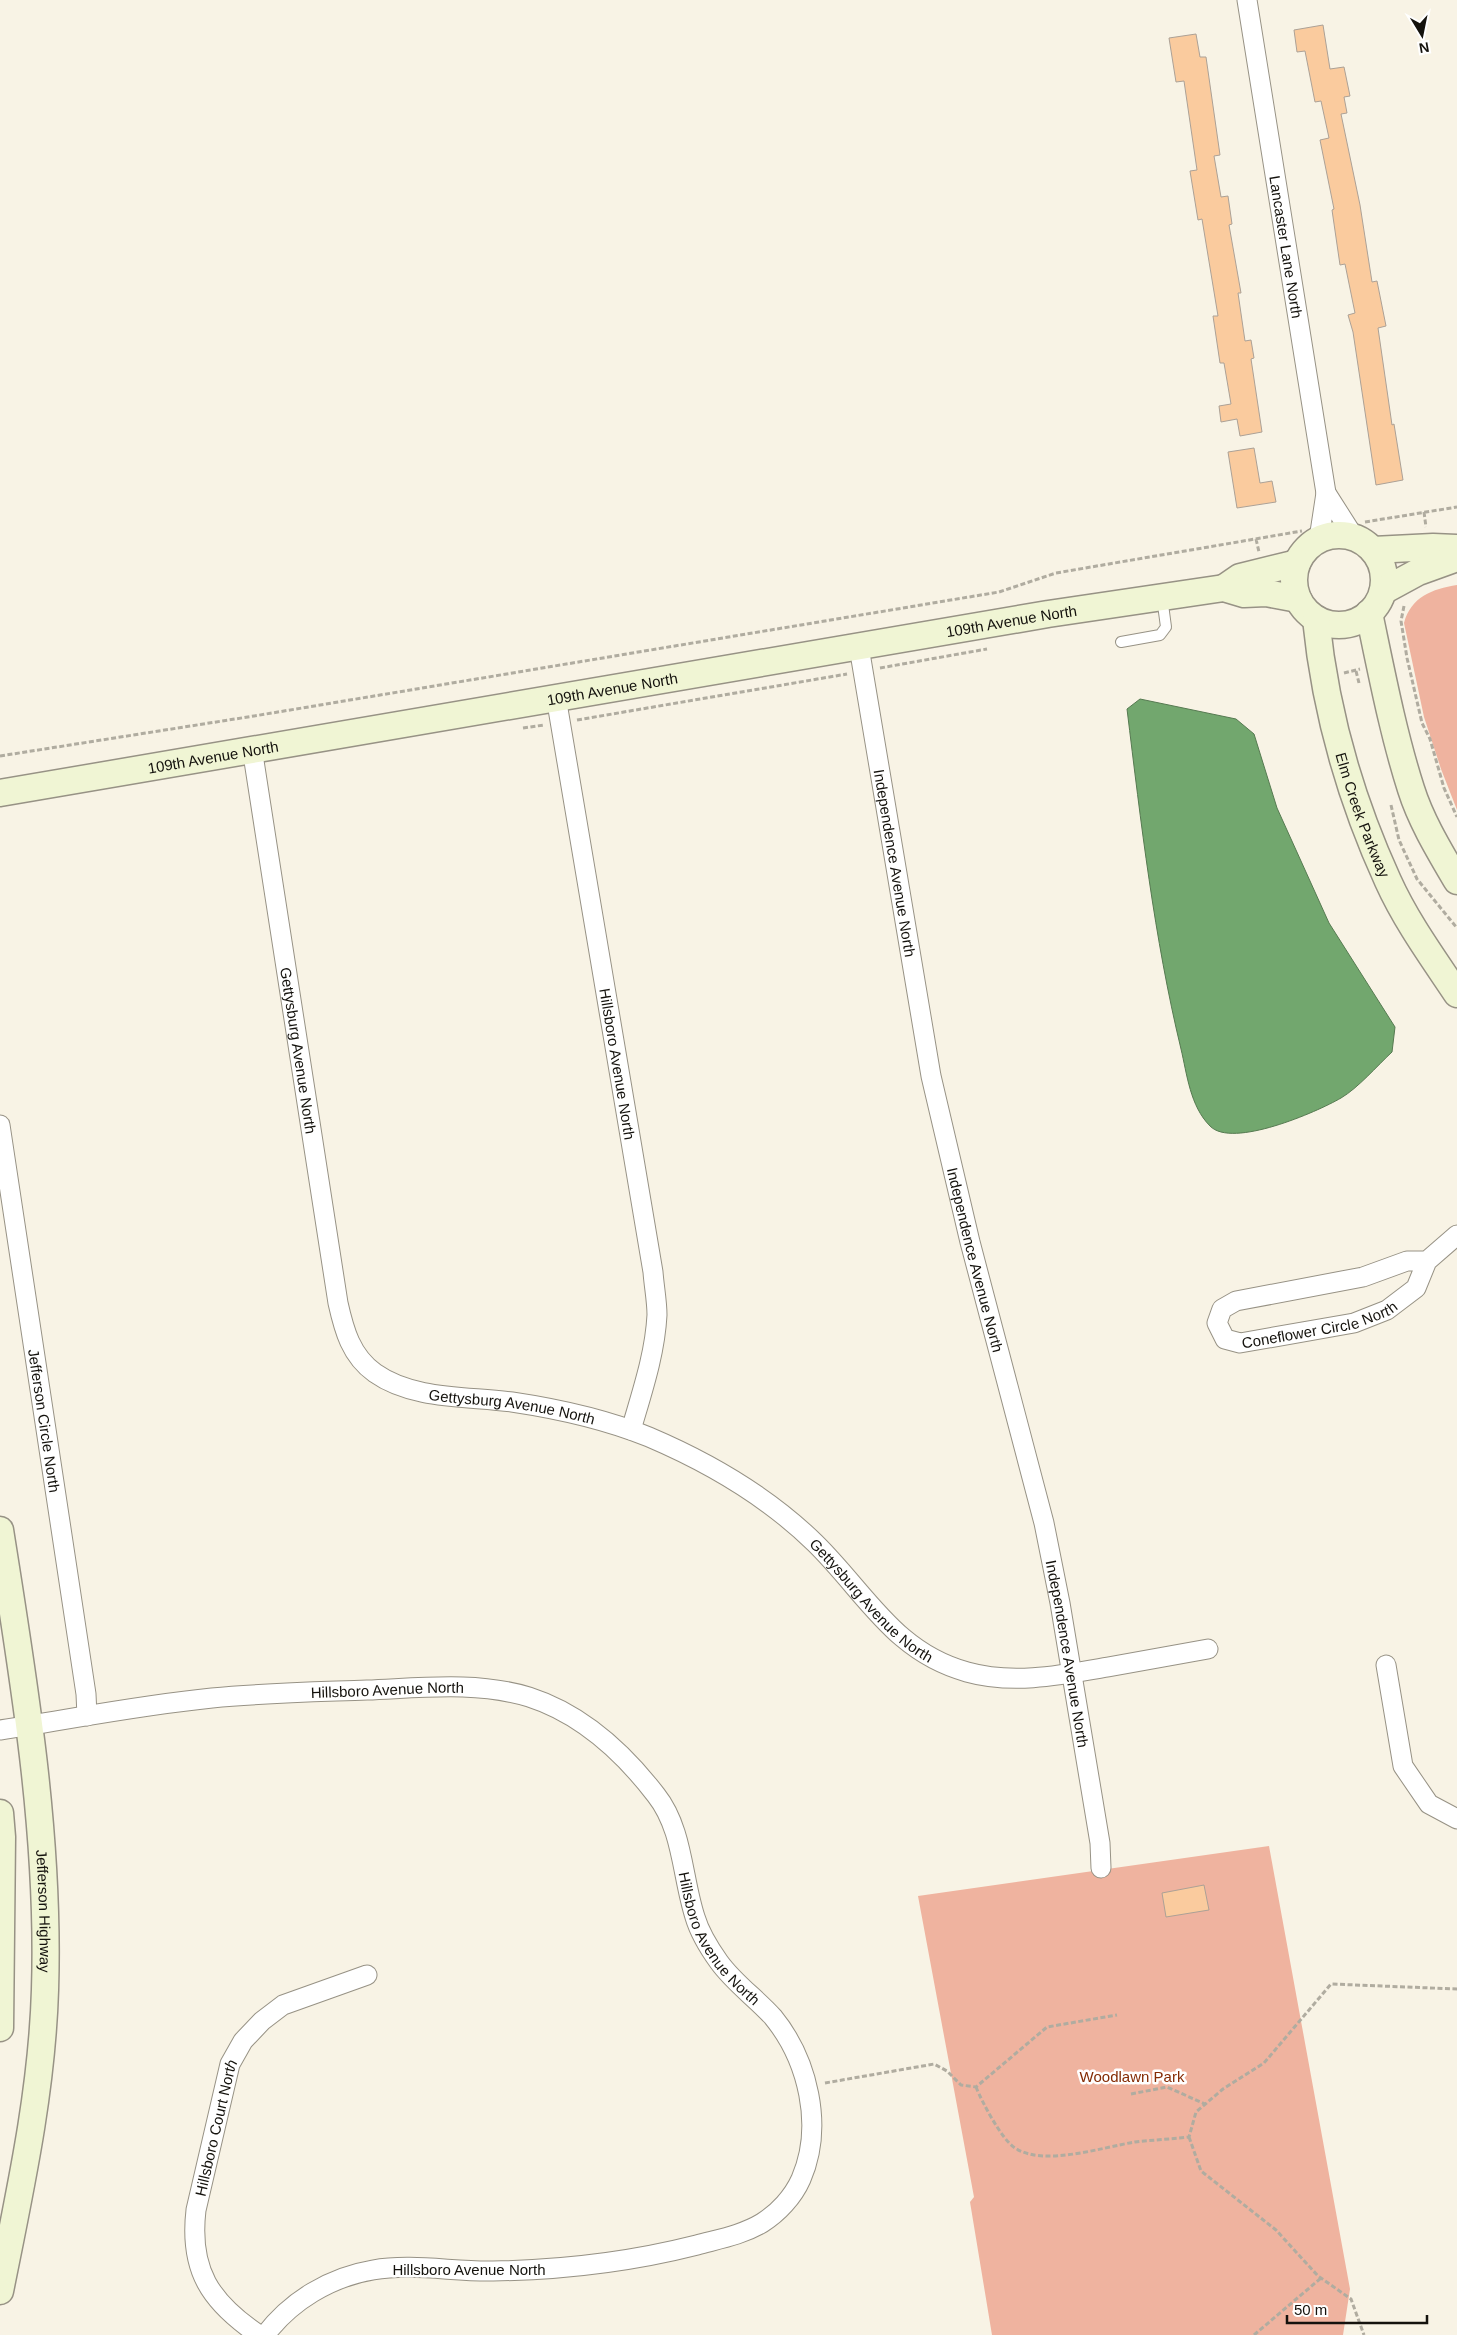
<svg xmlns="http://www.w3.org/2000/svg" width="1457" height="2335" viewBox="0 0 1457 2335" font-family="Helvetica,sans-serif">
<rect width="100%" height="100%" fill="#f8f3e5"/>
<path fill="#efb39f" d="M1457,585v225l-16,-41 -17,-52 -20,-94c7,-26 28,-34 53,-38z
M1269,1846l81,443 -7,46h-351l-22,-133 4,-5 -56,-301z"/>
<path fill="#72a76e" stroke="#567a51" d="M1140,699l96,20 18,15 23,74 52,115 66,104 -3,25c-15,14 -34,36 -51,46 -24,14 -109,51 -131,28 -20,-20 -23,-52 -29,-77 -27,-112 -40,-226 -54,-340z"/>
<path fill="#facb9e" stroke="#aca196" d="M1323,25l7,44 14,-2 6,29 -6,1 3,16 -6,1 19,91 12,77 5,-1 9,45 -8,2 14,97 2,-1 9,56 -27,5 -23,-153 -5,-17 7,-2 -10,-49 -5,1 -8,-55 2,-1 -14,-69 9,-2 -8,-37 -6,1 -10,-51 -8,1 -3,-22z
M1196,34l4,23h6l14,98 -6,1 7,41 7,-1 4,28 -3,1 12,68h-3l7,48 6,-1 3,18 -3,1 11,73 -22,4 -3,-17 -16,3 -2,-16 12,-2 -7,-41h-4l-7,-47h5l-16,-97 -4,1 -8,-49 7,-1 -13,-89 -8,1 -7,-44z
M1254,448l6,35 12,-2 4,21 -39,6 -9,-56z
M1204,1885l5,25 -43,7 -4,-24z"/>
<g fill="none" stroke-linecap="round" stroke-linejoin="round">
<g stroke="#979285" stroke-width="12">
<path id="lane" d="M1121,642l39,-7 6,-8 -4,-30"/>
</g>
<g stroke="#979285" stroke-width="21">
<g id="street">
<path id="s1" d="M1247,0l79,493"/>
<path d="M1319,539l7,-46 28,44"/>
<path id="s2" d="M859,647l72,429 39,166 74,281 16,80 40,240 1,25"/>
<path id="s3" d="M556,697l97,575c1,14 4,29 4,43 -2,39 -15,77 -26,115"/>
<path id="s4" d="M252,748l86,555c6,27 13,53 37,70 38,27 93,23 137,29 47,7 93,17 137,35 61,26 119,60 166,106 51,50 79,109 152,129 46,13 95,3 141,-5 33,-6 67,-12 100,-18"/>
<path id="s5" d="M0,1125l86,569 1,22"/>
<path id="s6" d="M1427,1261h-20l-44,16 -127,24 -14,8 -5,14 8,16 15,4 114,-20 33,-13 29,-22 11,-27 30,-26"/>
<path d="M1386,1665l17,101 26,38 28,15"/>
<path id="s7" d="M0,1730c71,-11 141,-25 212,-32 52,-5 103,-6 155,-8 53,-2 110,-9 162,7 53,17 94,55 127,98 27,34 26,82 39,122 5,17 14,31 24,45 16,22 37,36 54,55 35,43 51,109 28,162 -8,18 -23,34 -39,44 -20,12 -43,16 -65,22 -67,17 -135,25 -204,26 -39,1 -81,-8 -120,-1 -43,7 -82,31 -108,65"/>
<path id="s8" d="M259,2335c-49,-33 -70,-65 -63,-125l34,-146 13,-23 19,-20 21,-16 84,-30"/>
</g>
</g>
<g stroke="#979285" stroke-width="29">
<g id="secondary">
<circle cx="1339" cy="580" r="45"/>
<path d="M1373,550l60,-3 24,1"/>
<path d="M1224,588l16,-11 57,-14"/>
<path d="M1383,591l35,-19 39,-14"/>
<path d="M1369,613c12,57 24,120 42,176 10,32 29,63 46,92"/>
<path id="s9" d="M1316,619c9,90 34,179 72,262 18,40 45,77 69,113"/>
<path id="s10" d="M0,793l1048,-179 176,-26 20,6 22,-1 32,6"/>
<path id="s11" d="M0,1530c24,152 50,306 45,460 -3,102 -25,201 -45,301"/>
<path d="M0,1813l2,24 -2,191"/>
</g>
</g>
<path stroke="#b0aca0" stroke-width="3" stroke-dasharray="5 2.5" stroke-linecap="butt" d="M1424,512l2,15
M1365,522l92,-15
M1256,539l3,13
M1404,606l-3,15 6,37 15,65 8,16 14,49 13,29
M880,668l107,-19
M1356,671l3,12
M1344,673l16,-4
M577,720l270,-46
M523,728l21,-3
M0,756l254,-40 745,-124 57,-19 246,-42
M1391,805l8,35 18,39 40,49
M825,2083l109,-19 13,7 14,14 15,2 71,-60 70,-12
M976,2087c6,15 26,53 39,61 29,19 88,-1 120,-6 18,-2 36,-3 54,-5l7,-25 27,-23 41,-26 67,-79 126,5
M1131,2094l36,-7 38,17
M1189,2137l12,34 75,59 42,46 33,23 13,36
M1254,2335l67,-57"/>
<use href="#lane" stroke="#fff" stroke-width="10"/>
<use href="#street" stroke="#fff" stroke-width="19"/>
<use href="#secondary" stroke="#f0f5d4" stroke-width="26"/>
</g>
<g text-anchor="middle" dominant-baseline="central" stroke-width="5" stroke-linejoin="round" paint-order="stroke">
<g font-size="15" fill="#14120d" stroke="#fff">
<text stroke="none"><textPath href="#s1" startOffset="250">Lancaster Lane North</textPath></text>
<text stroke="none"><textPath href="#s10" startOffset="1026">109th Avenue North</textPath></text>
<text stroke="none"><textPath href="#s10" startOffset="621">109th Avenue North</textPath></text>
<text stroke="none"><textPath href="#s10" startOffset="216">109th Avenue North</textPath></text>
<text stroke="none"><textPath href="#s9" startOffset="202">Elm Creek Parkway</textPath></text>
<text stroke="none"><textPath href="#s2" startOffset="219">Independence Avenue North</textPath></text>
<text stroke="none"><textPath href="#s4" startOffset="306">Gettysburg Avenue North</textPath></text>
<text stroke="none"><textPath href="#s3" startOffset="372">Hillsboro Avenue North</textPath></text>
<text stroke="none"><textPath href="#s2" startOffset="624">Independence Avenue North</textPath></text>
<text stroke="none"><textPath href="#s6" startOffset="342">Coneflower Circle North</textPath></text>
<text stroke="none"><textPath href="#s4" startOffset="785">Gettysburg Avenue North</textPath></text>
<text stroke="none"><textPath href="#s5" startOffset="299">Jefferson Circle North</textPath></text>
<text stroke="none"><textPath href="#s4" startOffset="1205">Gettysburg Avenue North</textPath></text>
<text stroke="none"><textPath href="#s2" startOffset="1029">Independence Avenue North</textPath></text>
<text stroke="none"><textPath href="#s7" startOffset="390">Hillsboro Avenue North</textPath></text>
<text stroke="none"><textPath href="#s11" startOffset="384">Jefferson Highway</textPath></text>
<text stroke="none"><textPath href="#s7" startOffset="855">Hillsboro Avenue North</textPath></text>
<text stroke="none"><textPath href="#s8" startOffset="234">Hillsboro Court North</textPath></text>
<text x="469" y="2269">Hillsboro Avenue North</text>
</g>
<g font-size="15" fill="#842b04" stroke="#fff">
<text x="1132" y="2076">Woodlawn Park</text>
</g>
</g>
<g transform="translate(1422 35) rotate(170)" stroke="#ffffff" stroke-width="4" paint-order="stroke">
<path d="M0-4L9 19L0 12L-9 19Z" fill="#14120d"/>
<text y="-8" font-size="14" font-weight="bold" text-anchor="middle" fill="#14120d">N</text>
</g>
<path d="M1287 2315v8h140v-8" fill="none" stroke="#14120d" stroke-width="2.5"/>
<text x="1294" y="2315" font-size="15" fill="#14120d" stroke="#ffffff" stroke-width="4" paint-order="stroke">50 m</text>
</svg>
